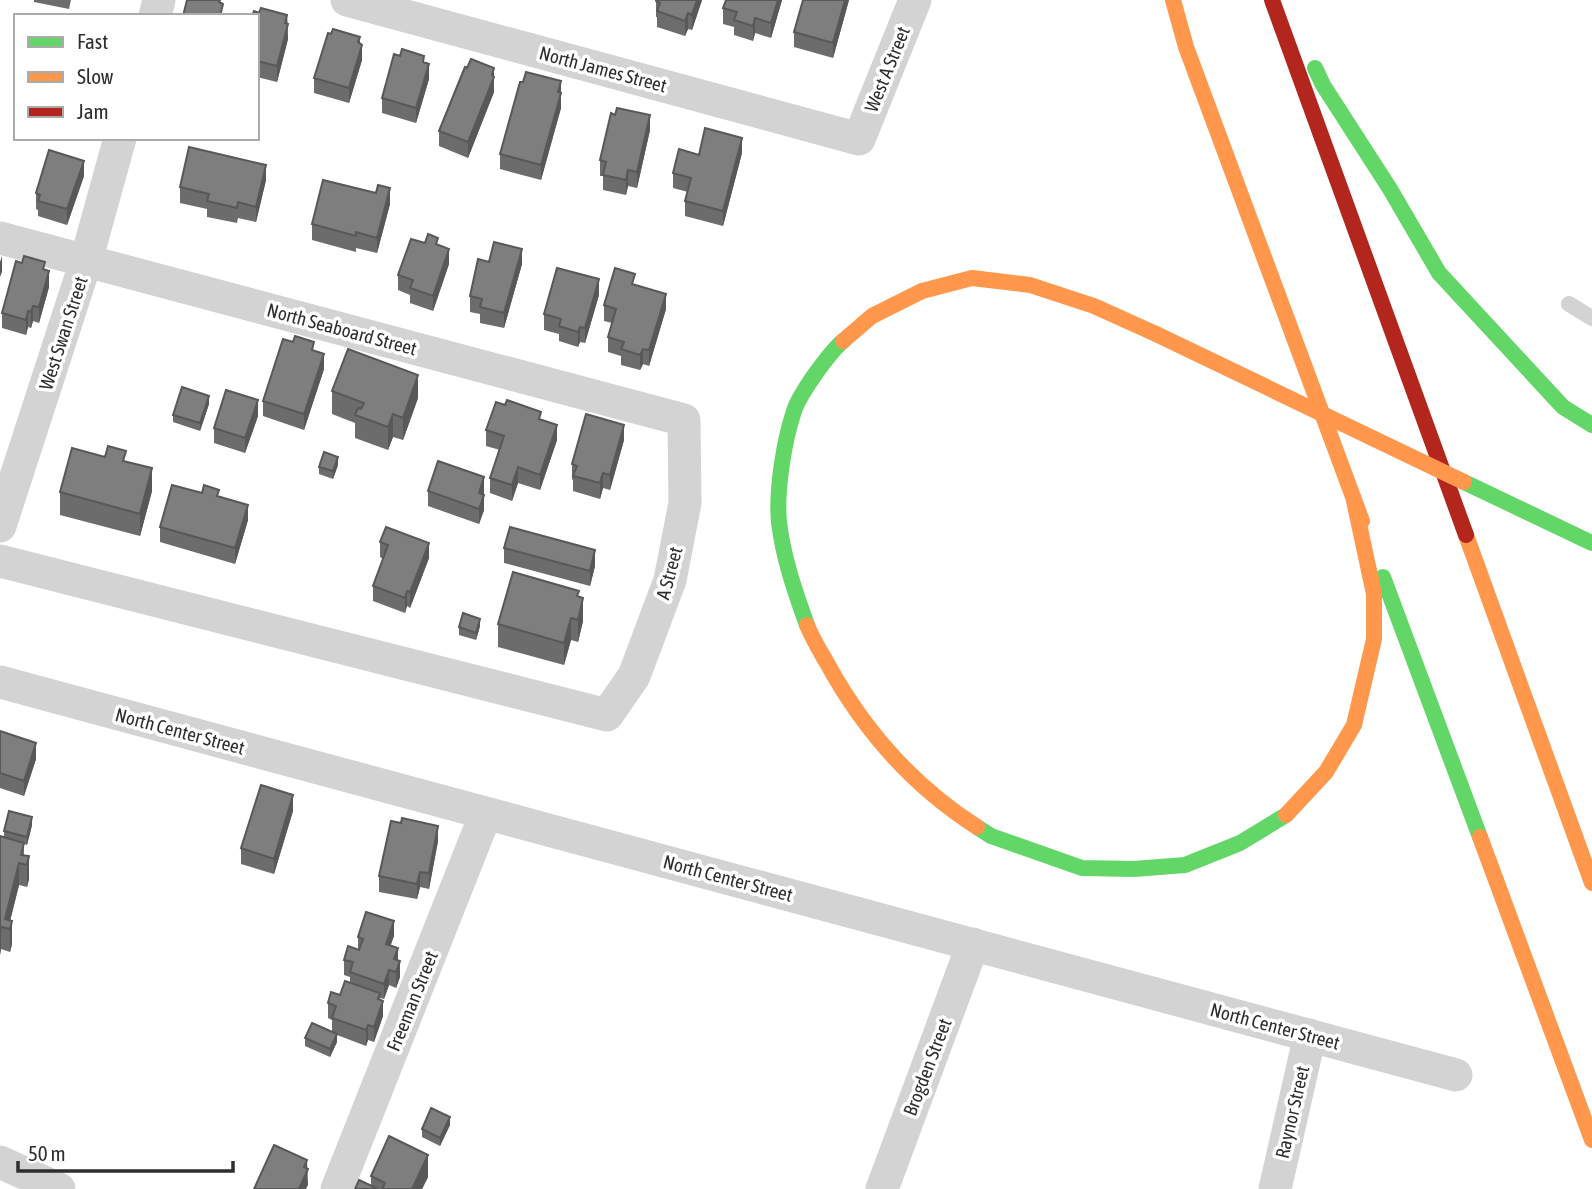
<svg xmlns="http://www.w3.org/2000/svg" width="1592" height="1189" viewBox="0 0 1592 1189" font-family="'Asap Condensed',sans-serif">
<rect width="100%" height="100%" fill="#fff"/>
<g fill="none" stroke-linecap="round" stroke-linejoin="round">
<path stroke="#d3d3d3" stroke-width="16" d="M1569,304l23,14"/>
<path stroke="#d3d3d3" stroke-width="33" d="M347,0l512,139 56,-139
M155,16l4,-16
M0,238l684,182 1,83 -15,77 -36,96 -27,39 -607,-154
M0,526l86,-265 34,-123
M0,682l1456,393
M0,1162l59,27
M337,1189l149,-376
M882,1189l91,-245
M1275,1189l35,-154"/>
<path stroke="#63d668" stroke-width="16" d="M1315,68l8,17 67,104 49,84 124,134 29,18
M1383,577l97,260
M807,625c-12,-33 -24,-68 -28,-103 -3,-32 5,-81 15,-111 6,-18 35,-58 49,-70
M977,827l14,9 91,32 52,1 51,-4 55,-22 46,-28"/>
<path stroke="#ff974d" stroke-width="16" d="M1173,0l13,47 176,474
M843,341l29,-25 50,-25 50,-13 58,7 64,21 62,28
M1466,535l126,348
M807,625c5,13 13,26 20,38 36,66 86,123 150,164
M1286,815l40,-43 28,-47 20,-86v-45l-21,-98
M1480,837l112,303"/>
<path stroke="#b3261e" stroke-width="16" d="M1272,0l194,535"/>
<path stroke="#63d668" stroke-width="16" d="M1464,482l128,61"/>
<path stroke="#ff974d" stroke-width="16" d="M1156,334l308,148"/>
</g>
<path fill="#6c6c6c" d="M34,0h37l-2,9 -35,-7z
M656,0h46l-10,30 -4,-1 -3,7 -28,-9v-10h-1z
M782,0l-11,38 -16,-5 -2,8 -19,-6v-8l-11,-3v-16z
M803,0h46l-16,58 -39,-11v-15z
M287,15l1,24 -11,43 -20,-5v-61z
M360,43l2,17 -13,43 -35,-10v-15z
M424,62l5,17 -13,44 -34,-10v-15z
M494,84v8l-26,66 -29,-12v-15z
M561,97v11l-20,72 -41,-11v-15z
M650,130l-13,58 -9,-2 -2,9 -23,-5v-14h-3v-16z
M742,153l-19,73 -38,-10v-15l3,-9 -15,-4v-15l26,-18z
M84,176l-17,49 -29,-9v-6l-2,-1v-16z
M266,180l-10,42 -18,-4 -1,5 -30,-6v-8l-27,-6v-16z
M390,204l-13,49 -21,-5v4l-44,-12v-16z
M425,243l13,2 11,19 -16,47 -23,-8v-8l-12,-5v-15z
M489,262l33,2 -18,64 -24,-5v-9l-10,-2v-16z
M45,270l4,17 -10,36 -6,-2 -2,7 -3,-1 -2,8 -24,-7v-15z
M635,285l31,24 -17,57 -6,-2 -3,6 -19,-5v-9l-13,-4v-15l4,-14 -8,-2v-16z
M599,295l-14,48 -5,-1 -2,5 -19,-6v-7l-15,-4v-16z
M293,342l21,9 10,18 -20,61 -41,-14v-15z
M332,391l86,7 -15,42 -10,-3 -5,13 -33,-12v-15l-23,-9z
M209,404l-9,27 -27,-9v-7z
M258,416l-13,37 -31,-10v-15z
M541,420l16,20 -17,50 -22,-7 -6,18 -22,-8v-15l10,-28 -14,-4v-16z
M624,440l-14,50 -7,-2 -3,11 -27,-8v-11l-1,-1v-15z
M105,457l21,4 26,30 -12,45 -80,-21v-23z
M338,465l-5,14 -14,-5v-7z
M428,491l56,1v18l-5,14 -51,-18z
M202,493l17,4 29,23 -13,44 -75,-22v-15z
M380,542l49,16 -19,50 -3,-2 -2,7 -32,-12v-15l10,-27 -3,-2z
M504,548l91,18 -5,20 -86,-23z
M579,597l4,24 -5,21 -7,-2 -7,25 -66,-18v-23z
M480,626l-4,14 -17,-5v-8z
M0,731l36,28 -12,37 -24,-8z
M293,811l-19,63 -33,-10v-16z
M401,823l37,18 -9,48 -9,-2 -3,12 -38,-7v-16z
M32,825l-5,20 -3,-1v11l5,1v23l-2,8 -8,-2 -9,36 2,23 -2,8 -9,-3 -1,6v-119l4,1v-6z
M394,936l-4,9 8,16 2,16 -4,11 -7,-3 -5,14 -4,-1 3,18 -9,26 -6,-2 -2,6 -29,-11v7l-7,15 -25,-11v-8l27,-6v-12l-4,-2v-15l12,-8 10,-12v-6l-6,-2v-15l14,-11v-12z
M450,1125l-10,21 -18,-9v-8z
M371,1176l57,1 -6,12h-67l16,-4z"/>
<path fill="#585858" d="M697,0h5l-10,30v-15z
M778,0h4l-11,38v-15z
M845,0h4l-16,58v-15z
M688,13v16l-3,7v-15z
M287,15l1,24 -11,43v-16z
M755,18v15l-2,8v-15z
M360,37v15l2,-7v15l-13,43v-15z
M429,64v15l-13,44v-15z
M494,68v24l-26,66v-16z
M561,81v27l-20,72v-15z
M650,115v15l-13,58v-16z
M742,138v15l-19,73v-15z
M84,161v15l-17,49v-16z
M266,165v15l-10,42v-15z
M628,170v16l-2,9v-15z
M390,188v16l-13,49v-15z
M449,249v15l-16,47v-15z
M522,249v15l-18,64v-15z
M2,256v16l-2,5v-15z
M49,271v16l-10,36v-16z
M599,279v16l-14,48v-15z
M666,294v15l-17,57v-16z
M33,306v15l-2,7v-16z
M28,311v16l-2,8v-15z
M580,327v15l-2,5v-15z
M643,349v15l-3,6v-15z
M324,354v15l-20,61v-16z
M418,375v23l-15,42v-22z
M209,396v8l-9,27v-8z
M258,400v16l-13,37v-15z
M393,414v23l-5,13v-23z
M557,425v15l-17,50v-15z
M624,425v15l-14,50v-15z
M338,457v8l-5,14v-8z
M518,467v16l-6,18v-16z
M152,468v23l-12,45v-22z
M603,473v15l-3,11v-16z
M484,477v15l-5,17v-16z
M484,495v15l-5,14v-15z
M248,505v15l-13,44v-16z
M429,543v15l-19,50v-16z
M595,550v16l-5,20v-15z
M407,591v15l-2,7v-15z
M583,598v23l-5,21v-22z
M571,618v22l-7,25v-22z
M480,619v7l-4,14v-7z
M36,743v16l-12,37v-15z
M293,795v16l-19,63v-15z
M32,817v8l-5,20v-8z
M438,826v15l-9,48v-16z
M29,856v23l-2,8v-22z
M19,863v22l-11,44 -3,-10z
M420,872v15l-3,12v-15z
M12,921v23l-2,8v-23z
M394,921v15l-8,23v-15z
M1,927v22l-1,6v-23z
M398,948v15l-4,-4z
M400,961v16l-4,11v-16z
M389,970v15l-5,14v-15z
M383,1001v15l-9,26v-15z
M368,1025v15l-2,6v-16z
M337,1034v8l-7,15v-8z
M450,1117v8l-10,21v-8z
M428,1155v22l-6,12h-10z
M307,1160l1,25 -2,4h-7z"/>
<path fill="#7e7e7e" stroke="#585858" stroke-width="2" d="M187,0h33l-1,2 4,2 -3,12h-37z
M656,0h41l-5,15 -4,-2 -3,8 -28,-10 3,-8 -4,-2z
M726,0h52l-7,23 -16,-5 -2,8 -19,-6 3,-8 -14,-4z
M803,0h42l-12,43 -39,-11z
M261,8l26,7 -2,8 3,1 -11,42 -20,-5v-45h-5l2,-5 5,2z
M333,29l27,8 -2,5 4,3 -13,43 -35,-10 14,-45 3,1z
M402,49l22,7 -1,6 6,2 -13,44 -34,-10 12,-44 6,2z
M471,59l23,9 -2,7 2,2 -26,65 -29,-11 26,-64 2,1z
M526,72l35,9 -3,11 3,1 -20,72 -41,-11 20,-72h3z
M617,108l33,7 -13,57 -9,-2 -2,10 -23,-5 3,-13 -6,-2 11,-47 4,2z
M705,128l37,10 -19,73 -38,-10 6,-23 -18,-5 6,-24 20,6z
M189,147l77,18 -10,42 -18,-5 -1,6 -30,-7 2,-7 -29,-7z
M49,150l35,11 -17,48 -29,-8 2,-6 -4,-2z
M323,180l53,13 2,-8 12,3 -13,50 -21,-6v4l-44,-12z
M428,234l10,4 -2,6 13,5 -16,47 -23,-8 3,-8 -15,-5 13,-36 14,4z
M494,242l28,7 -18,64 -24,-6 2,-8 -12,-3 8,-37 11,3z
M24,256l21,6 -2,7 6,2 -10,36 -6,-1 -2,6 -3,-1 -2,9 -24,-7 14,-52 6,2z
M557,268l42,11 -14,49 -5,-1 -2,5 -19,-6 2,-7 -17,-5z
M615,268l20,6 -3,10 34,10 -17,56 -6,-1 -3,6 -19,-6 3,-7 -16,-5 8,-28 -12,-4z
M295,336l19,6 -2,8 12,4 -20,60 -41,-13 20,-62 10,3z
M348,349l70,26 -15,43 -10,-4 -5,13 -33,-12 3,-7 3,1 3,-6 -32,-12z
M182,387l27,9 -9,27 -27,-8z
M226,390l32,10 -13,38 -31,-10z
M507,400l34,12 -2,7 18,6 -17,50 -22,-8 -6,18 -22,-7 14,-42 -18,-6 10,-28 9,3z
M586,414l38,11 -14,50 -7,-2 -3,10 -27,-7 4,-10 -5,-2z
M108,446l18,5 -3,10 29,7 -12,46 -80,-22 12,-44 33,9z
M324,452l14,5 -5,14 -14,-4z
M438,461l46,16 -5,16 5,2 -5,14 -51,-18z
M172,485l30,8 2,-8 15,5 -2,6 31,9 -13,43 -75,-21z
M386,527l43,16 -19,49 -3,-1 -2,7 -32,-12 15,-41 -8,-3z
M510,527l85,23 -5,21 -86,-23z
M513,572l66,19 -2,5 6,2 -5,22 -7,-2 -7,25 -66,-19z
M463,613l17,6 -4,14 -17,-6z
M0,731l36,12 -12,38 -24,-8z
M261,785l32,10 -19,64 -33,-11z
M9,811l23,6 -5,20 -23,-6z
M402,818l36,8 -9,47 -9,-1 -3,12 -38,-8 12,-55 10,2z
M0,836l24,7 -3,12 8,1 -2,9 -8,-2 -14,56 7,2 -2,8 -9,-2 -1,5z
M366,912l28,9 -8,23 12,4 -4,11 6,2 -4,11 -7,-2 -5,14 -34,-12 3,-10 -9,-2 4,-14 11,4 4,-11 -5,-2z
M345,981l35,12 -2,6 5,2 -9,26 -6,-2 -2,5 -34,-12 4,-12 -8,-3 3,-11 9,3z
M312,1023l25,11 -7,15 -25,-11z
M431,1108l19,9 -10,21 -18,-9z
M389,1136l39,19 -16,34h-30l3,-6 -14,-7z
M274,1145l33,15 -3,7 4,2 -9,20h-45z
M359,1180l19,9h-23z"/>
<g text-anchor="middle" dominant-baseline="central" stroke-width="7" stroke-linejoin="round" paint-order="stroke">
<g font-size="19" fill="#2e2e2e" stroke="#fff">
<text transform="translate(603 69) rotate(15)">North James Street</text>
<text transform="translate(887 69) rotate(-68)">West A Street</text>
<text transform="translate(342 329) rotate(15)">North Seaboard Street</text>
<text transform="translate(63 333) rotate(-72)">West Swan Street</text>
<text transform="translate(669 573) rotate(-75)">A Street</text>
<text transform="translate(180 731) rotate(15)">North Center Street</text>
<text transform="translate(728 878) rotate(15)">North Center Street</text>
<text transform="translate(412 1001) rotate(-68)">Freeman Street</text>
<text transform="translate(1275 1026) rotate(15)">North Center Street</text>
<text transform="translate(927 1067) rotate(-69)">Brogden Street</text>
<text transform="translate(1292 1112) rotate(-77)">Raynor Street</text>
</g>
</g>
<rect x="14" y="14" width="245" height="126" fill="#ffffff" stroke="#ababab" stroke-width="2"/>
<rect x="28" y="37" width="35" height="10" fill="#63d668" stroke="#ababab" stroke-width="2"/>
<text x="77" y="49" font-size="21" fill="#2e2e2e">Fast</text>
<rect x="28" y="72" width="35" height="10" fill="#ff974d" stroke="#ababab" stroke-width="2"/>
<text x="77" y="84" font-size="21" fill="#2e2e2e">Slow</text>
<rect x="28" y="107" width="35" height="10" fill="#b3261e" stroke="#ababab" stroke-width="2"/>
<text x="77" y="119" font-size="21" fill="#2e2e2e">Jam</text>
<path d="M18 1161v10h215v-10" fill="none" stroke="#2e2e2e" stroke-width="3.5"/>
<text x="28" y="1161" font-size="21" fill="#2e2e2e" stroke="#ffffff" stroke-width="5" paint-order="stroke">50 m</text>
</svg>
